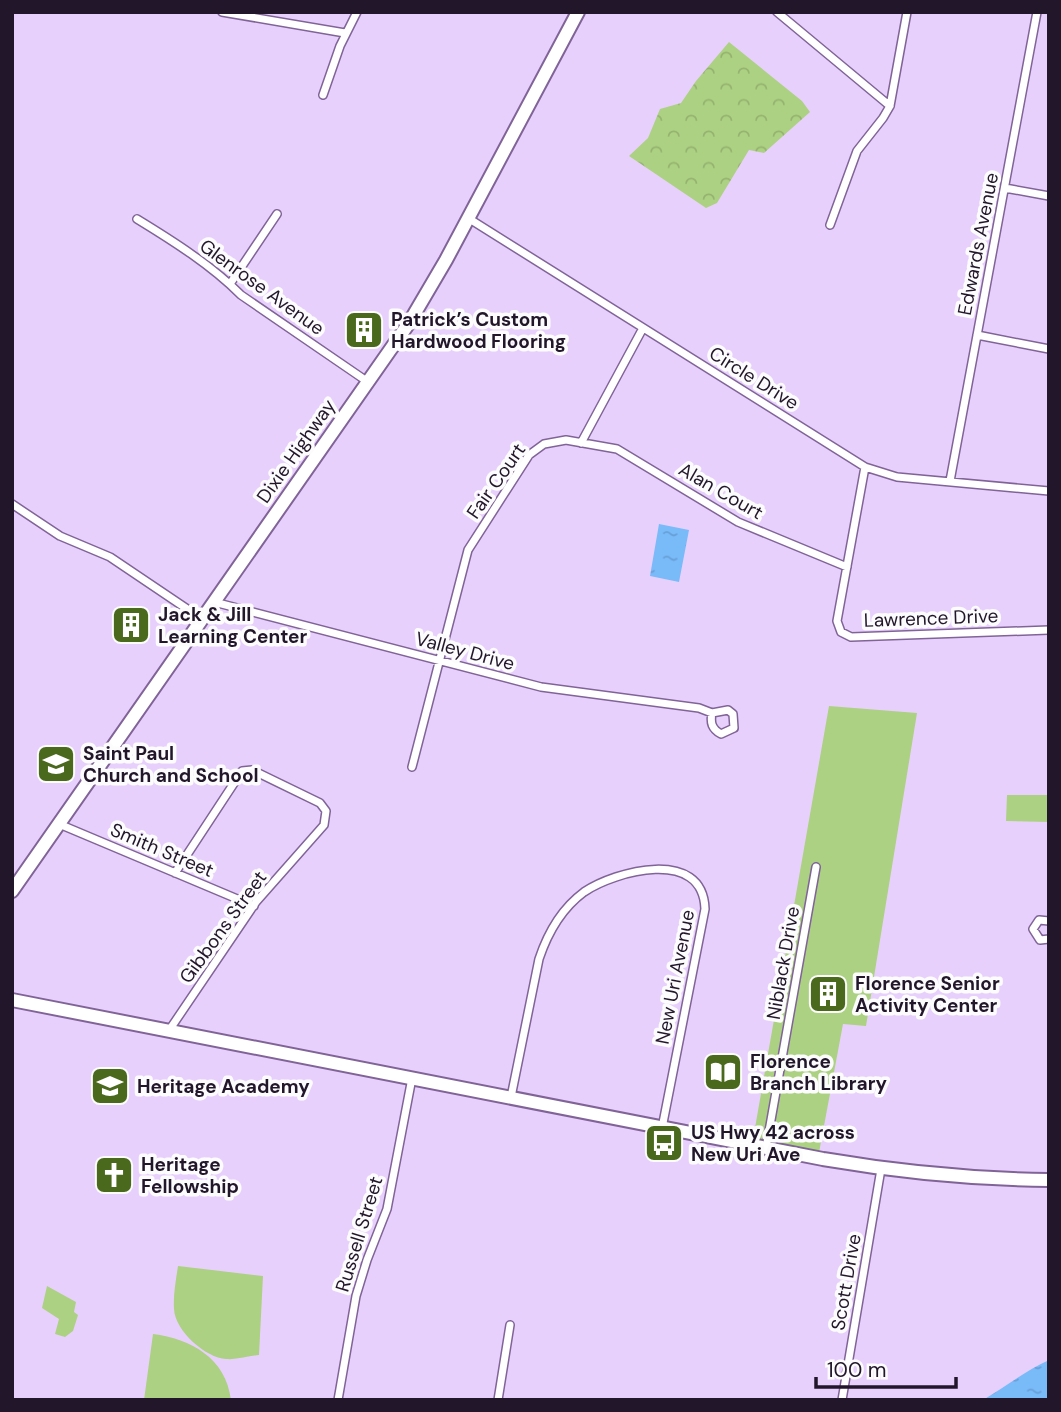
<svg xmlns="http://www.w3.org/2000/svg" width="1061" height="1412" viewBox="0 0 1061 1412" font-family="'DM Sans',sans-serif">
<defs>
<pattern id="forest-crowns" width="20" height="18" patternUnits="userSpaceOnUse" patternTransform="scale(1.75)"><rect width="20" height="18" fill="#acd182"/><path d="M2 6a3 3 0 1 1 6 0M12 15a3 3 0 1 1 6 0" fill="none" stroke="#94b370"/></pattern>
<pattern id="water-ripples" width="26" height="14" patternUnits="userSpaceOnUse" patternTransform="scale(1.75)"><rect width="26" height="14" fill="#79baf9"/><path d="M2 4q2-2 4 0t4 0M15 11q2-2 4 0t4 0" fill="none" stroke="#689fd6"/></pattern>
</defs>
<rect width="100%" height="100%" fill="#e8d0fd"/>
<path fill="#acd182" d="M829,706l88,7 -51,313 -23,-2 -25,134 -66,-13z
M1007,795h42v27l-43,-1z
M178,1266l85,10 -4,79c-10,1 -22,5 -33,4 -20,-1 -51,-28 -52,-50 -1,-13 2,-30 4,-43z
M47,1286l29,16 -2,10 4,3 -5,16 -8,6 -10,-3 4,-15 -17,-11z
M153,1334c38,5 73,24 78,66h-87z"/>
<path fill="url(#forest-crowns)" d="M729,42l73,59 8,11 -46,41 -15,-3 -32,53 -11,5 -77,-52 19,-18 12,-29 21,-6 15,-22z"/>
<path fill="url(#water-ripples)" d="M659,524l30,6 -10,52 -29,-6z
M1049,1360v40h-66c22,-13 42,-29 66,-40z"/>
<g fill="none" stroke-linecap="round" stroke-linejoin="round">
<g stroke="#806497" stroke-width="10">
<path id="street" d="M222,12l123,21
M777,12l113,94
M323,95l17,-49 17,-34
M1005,188l44,8
M468,218l397,249 32,10 152,14
M137,219c36,22 74,46 104,76l127,87
M830,225l27,-74 26,-33 7,-12 17,-94
M230,284l47,-70
M977,335l72,14
M581,443l62,-115
M865,467l-28,154 4,11 10,5 198,-7
M950,481l87,-469
M12,504l48,32 50,21 92,62
M214,602l327,85 158,21 13,5c-2,10 0,16 9,21l13,-6 -1,-14 -5,-4 -16,3
M412,767l56,-217 61,-95 15,-11 22,-4 51,9 121,73 109,45
M59,824l195,82
M1049,921l-10,-1 -6,9 7,11 9,-1
M170,1029l86,-127 68,-77 2,-14 -6,-8 -68,-33 -10,1 -67,102
M511,1097l28,-138c9,-27 22,-50 45,-67 31,-21 119,-45 121,17l-43,219
M766,1148l50,-281
M338,1400l18,-104 11,-36 20,-51 25,-131
M498,1400l12,-75
M842,1400l39,-231"/>
</g>
<g stroke="#806497" stroke-width="16">
<path id="primary" d="M12,891l397,-568 37,-63 132,-248
M12,1000l811,159c76,13 149,20 226,21"/>
</g>
<use href="#street" stroke="#fff" stroke-width="7"/>
<use href="#primary" stroke="#fff" stroke-width="12"/>
</g>
<defs>
<g id="building-square" transform="scale(2.0125)"><rect x="-9" y="-9" width="18" height="18" rx="4" fill="#4a691d" stroke="#fcfcfc"/><path d="M-4-6H4V6H1V3H-1V6H-4ZM-2.5-4.3h1.7v1.8h-1.7ZM.8-4.3h1.7v1.8H.8ZM-2.5-1h1.7V.8h-1.7ZM.8-1h1.7V.8H.8Z" fill="#fff"/></g>
<g id="school-square" transform="scale(2.0125)"><rect x="-9" y="-9" width="18" height="18" rx="4" fill="#4a691d" stroke="#fcfcfc"/><path d="M0-5L7-2L0 1L-7-2ZM-4 1L0 2.5L4 1V4Q0 6-4 4Z" fill="#fff"/></g>
<g id="library-square" transform="scale(2.0125)"><rect x="-9" y="-9" width="18" height="18" rx="4" fill="#4a691d" stroke="#fcfcfc"/><path d="M-6-4Q-3-5.5-.7-3.5V5Q-3 3-6 4ZM6-4Q3-5.5 .7-3.5V5Q3 3 6 4Z" fill="#fff"/></g>
<g id="bus-square" transform="scale(2.0125)"><rect x="-9" y="-9" width="18" height="18" rx="4" fill="#4a691d" stroke="#fcfcfc"/><path d="M-5-6H5V4H4V6H2V4H-2V6H-4V4H-5ZM-3.5-4V0h7V-4ZM-3.5 1.2v1.5H-2V1.2ZM2 1.2v1.5H3.5V1.2Z" fill="#fff"/></g>
<g id="church-square" transform="scale(2.0125)"><rect x="-9" y="-9" width="18" height="18" rx="4" fill="#4a691d" stroke="#fcfcfc"/><path d="M-1.2-6h2.4v3.5h3.3v2.4h-3.3V6h-2.4V-.1h-3.3v-2.4h3.3Z" fill="#fff"/></g>
</defs>
<g fill-rule="evenodd">
<use href="#building-square" x="364" y="330"/>
<use href="#building-square" x="131" y="625"/>
<use href="#school-square" x="56" y="764"/>
<use href="#building-square" x="828" y="994"/>
<use href="#library-square" x="723" y="1072"/>
<use href="#school-square" x="110" y="1086"/>
<use href="#bus-square" x="664" y="1143"/>
<use href="#church-square" x="114" y="1175"/>
</g>
<g text-anchor="middle" dominant-baseline="central" stroke-width="7" stroke-linejoin="round" paint-order="stroke">
<g font-size="19" fill="#22162b" stroke="#fcfcfc">
<text transform="translate(978 244) rotate(-79)">Edwards Avenue</text>
<text transform="translate(262 287) rotate(36)">Glenrose Avenue</text>
<text transform="translate(754 378) rotate(32)">Circle Drive</text>
<text transform="translate(296 451) rotate(-55)">Dixie Highway</text>
<text transform="translate(496 481) rotate(-55)">Fair Court</text>
<text transform="translate(721 491) rotate(30)">Alan Court</text>
<text transform="translate(931 618) rotate(-2)">Lawrence Drive</text>
<text transform="translate(465 651) rotate(15)">Valley Drive</text>
<text transform="translate(162 850) rotate(23)">Smith Street</text>
<text transform="translate(223 927) rotate(-54)">Gibbons Street</text>
<text transform="translate(783 963) rotate(-80)">Niblack Drive</text>
<text transform="translate(675 977) rotate(-79)">New Uri Avenue</text>
<text transform="translate(359 1234) rotate(-73)">Russell Street</text>
<text transform="translate(846 1282) rotate(-80)">Scott Drive</text>
</g>
<g font-size="19" font-weight="bold" fill="#22162b" stroke="#fcfcfc" text-anchor="start">
<text x="391" y="319">Patrick’s Custom<tspan x="391" dy="22">Hardwood Flooring</tspan></text>
<text x="158" y="614">Jack &amp; Jill<tspan x="158" dy="22">Learning Center</tspan></text>
<text x="83" y="753">Saint Paul<tspan x="83" dy="22">Church and School</tspan></text>
<text x="855" y="983">Florence Senior<tspan x="855" dy="22">Activity Center</tspan></text>
<text x="750" y="1061">Florence<tspan x="750" dy="22">Branch Library</tspan></text>
<text x="137" y="1086">Heritage Academy</text>
<text x="691" y="1132">US Hwy 42 across<tspan x="691" dy="22">New Uri Ave</tspan></text>
<text x="141" y="1164">Heritage<tspan x="141" dy="22">Fellowship</tspan></text>
</g>
</g>
<rect width="1061" height="1412" fill="none" stroke="#22162b" stroke-width="28"/>
<path d="M816 1377v10h140v-10" fill="none" stroke="#22162b" stroke-width="3.5"/>
<text x="827" y="1377" font-size="21" fill="#22162b" stroke="#fcfcfc" stroke-width="5" paint-order="stroke">100 m</text>
</svg>
